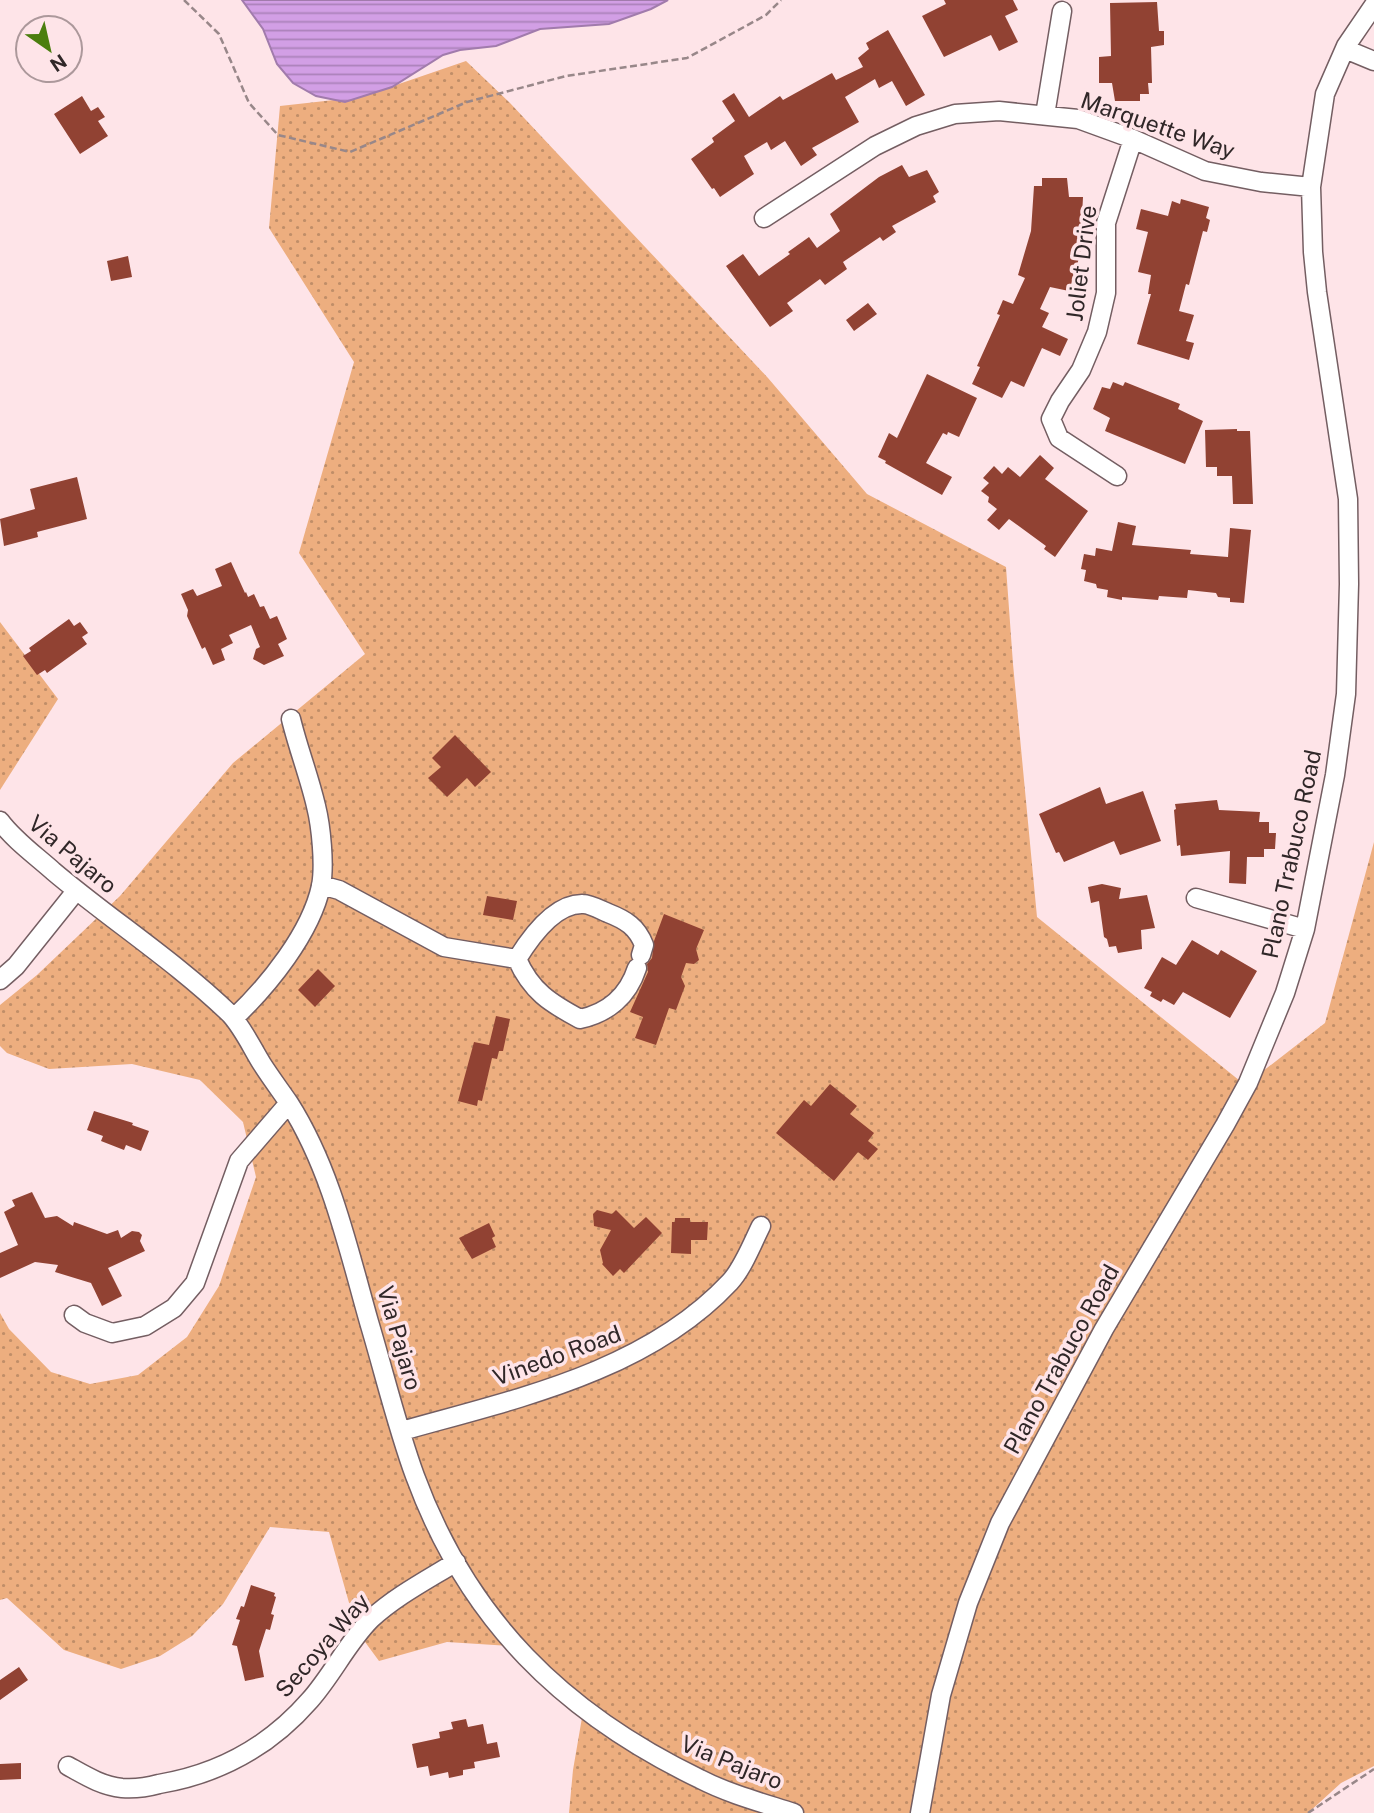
<svg xmlns="http://www.w3.org/2000/svg" width="1374" height="1813" viewBox="0 0 1374 1813" font-family="'Public Sans',sans-serif">
<defs>
<pattern id="grass-dots" width="8" height="8" patternUnits="userSpaceOnUse" patternTransform="scale(1.75)"><rect width="8" height="8" fill="#edae7f"/><path d="M2 2h.1M6 6h.1" fill="none" stroke="#c08e68" stroke-width="1.8" stroke-linecap="round"/></pattern>
<pattern id="water-rules" width="6" height="5" patternUnits="userSpaceOnUse" patternTransform="scale(1.75)"><rect width="6" height="5" fill="#d29fe5"/><path d="M0 2.5h6" fill="none" stroke="#ab82ba"/></pattern>
</defs>
<rect width="100%" height="100%" fill="#fee4e8"/>
<path fill="url(#grass-dots)" d="M466,61l44,42 258,275 99,116 139,73 7,97 24,253 208,168 80,-62 49,-181v924l-33,17 -33,30h-739l4,-43 11,-64 -74,-60 -63,-4 -68,19 -22,-30 -28,-99 -59,-5 -47,77 -31,32 -32,20 -39,13 -57,-19 -57,-52 -7,2v-287l9,16 42,43 39,12 48,-9 49,-38 32,-51 37,-109 -13,-55 -43,-42 -68,-16 -83,5 -42,-16 -7,-7v-41l37,-30 83,-79 113,-133 132,-109 -66,-101 55,-191 -85,-134 11,-122 81,-9z
M0,622l58,77 -58,91z"/>
<path fill="url(#water-rules)" stroke="#a17bac" stroke-width="2" d="M242,0h426l-17,9 -42,15 -69,5 -44,17 -36,4 -17,5 -51,32 -47,15 -29,-6 -23,-13 -16,-19 -14,-35z"/>
<path fill="#914233" d="M944,0h69l5,10 -13,6 13,26 -19,9 -8,-16 -47,22 -22,-41 24,-12z
M1157,2l2,29h5v14l-13,2 1,36h-4l1,11h-9v7h-25l-3,-18h-13v-26l12,-1 -1,-53z
M888,30l37,65 -19,11 -14,-25 -13,7 -4,-9 -30,18 14,25 -47,26 5,7 -16,11 -16,-25 -14,9 -4,-8 -23,14 10,18 -34,23 -6,-9 -2,1 -21,-30 23,-17 -2,-4 23,-17 -13,-20 12,-8 15,24 31,-21 3,4 49,-27 4,7 27,-13 -5,-9 11,-9 -3,-6z
M82,96l9,15 7,-4 7,10 -7,4 10,15 -28,18 -26,-40z
M902,165l7,12 18,-7 12,22 -6,4 3,6 -44,24 4,6 -13,9 -3,-4 -37,25 4,7 -22,16 -5,-6 -33,24 6,8 -23,16 -44,-61 17,-12 16,22 31,-22 -2,-2 21,-15 8,11 23,-17 -10,-17 49,-37z
M1042,178h25l2,19h14l-3,58 -11,36 -19,-4 -10,22 9,4 -7,14 26,12 -8,17 -18,-8 -18,39 -13,-6 -9,17 -30,-14 8,-17 -3,-1 23,-51 -3,-1 6,-14 10,4 12,-26 -7,-3 13,-44 3,-45h8z
M1181,199l28,8 -3,11 4,2 -3,12 -4,-1 -14,54 -3,-1 -7,27 15,4 -8,26 8,2 -5,17 -52,-16 14,-50h-3l3,-19 -13,-3 10,-40 -12,-3 5,-20 27,7 4,-15 8,3z
M128,256l4,21 -21,4 -4,-20z
M868,303l9,11 -23,17 -8,-11z
M927,374l50,24 -18,39 -11,-5 -1,3 -4,-2 -17,30 26,14 -10,18 -57,-32 1,-2 -8,-4 11,-24 8,5z
M1113,382l10,4 2,-4 55,22 -2,5 25,12 -18,43 -80,-33 5,-13 -17,-9 9,-22 8,2z
M1237,429v2h13l3,73h-20l-1,-28h-15v-9h-11l-1,-37z
M1040,455l14,13 -9,11 43,32 -33,46 -11,-8 2,-3 -37,-27 -10,11 -12,-10 10,-11 -9,-7 1,-5 -8,-6 8,-8 -6,-5 11,-12 8,8 6,-7 12,10z
M77,477l10,42 -50,13 1,5 -34,9 -4,-27 35,-10 -5,-20z
M1118,522l18,4 -4,19 59,5 -1,4 38,3 2,-29 21,2 -7,73 -14,-1v-4l-12,-1 -2,-4 -28,-3 -1,8 -28,-2 -1,4 -36,-3v3l-15,-3 1,-7 -11,-2 -1,-4 -12,-3 2,-11 -5,-1 3,-15 11,2 1,-8 16,3z
M231,562l14,31 1,-1 2,5 6,-3 6,13 4,-1 6,13 7,-3 10,23 -9,5 6,12 -20,9 -11,-6 3,-10 4,-2 -9,-22 -22,10 4,8 -12,6 4,11 -12,5 -8,-18 -3,2 -15,-33 1,-6 -7,-16 12,-5 4,7 25,-10 -7,-17z
M69,619l5,7 6,-4 8,11 -6,4 5,7 -40,29 -2,-3 -8,5 -14,-19 8,-5 -2,-3z
M455,735l36,37 -16,15 -8,-9 -20,19 -19,-19 13,-11 -9,-9z
M1100,787l6,17 37,-13 18,50 -41,14 -6,-14 -50,21 -5,-10 -3,1 -17,-39z
M1217,800l2,10 41,2 -1,10h10v11h7l-1,16h-11v8h-17l-1,27 -17,-1 1,-32 -49,5 -1,-11 -3,1 -3,-36 2,-1 -1,-5z
M1102,884l19,4 -2,11 28,-4 8,33 -14,2 1,19 -24,4 -2,-7 -7,1 -2,-8 -3,-2 -5,-36 -8,2 -3,-16z
M487,896l30,5 -4,19 -30,-5z
M664,914l40,16 -8,19 3,11 -5,4 -8,-1 -5,14 4,9 -9,24 -7,-2 -13,37 -21,-7 8,-21 -13,-5 18,-40 -1,-8 5,-6 2,-17z
M1192,940l26,15 3,-5 36,21 -27,47 -47,-26 -9,13 -11,-6 -2,3 -11,-6 2,-4 -8,-4 18,-31 14,8z
M318,969l17,17 -20,21 -17,-17z
M496,1016l14,3 -7,32h-4l-2,8 -5,-1 -10,43 -4,-1 -1,6 -19,-5 16,-59 15,3z
M830,1084l27,22 -7,8 24,19 -6,8 10,8 -10,11 -10,-8 -24,29 -58,-48 28,-33 7,6z
M94,1111l39,12 -1,2 17,6 -8,20 -15,-6 -2,5 -23,-9 2,-5 -16,-6z
M32,1192l13,26 12,-2 16,10 1,-4 33,12 11,-4 3,8 11,-7 7,1 3,3 -2,6 5,10 -37,17 14,28 -20,10 -11,-23 -36,-11 3,-7 -23,-3 -35,16v-25l18,-8 -14,-33 11,-6 -3,-6z
M597,1210l15,4 4,-4 18,18 12,-11 16,16 -38,40 -4,-4 -7,7 -11,-12 1,-1 -3,-13 11,-20 -17,-4 -1,-12z
M675,1218h15v4h18l-1,18h-16v14l-20,-1 1,-31h3z
M489,1223l6,13 -3,2 4,9 -24,12 -13,-21z
M251,1585l24,8 -1,3 2,1 -5,17 3,1 -4,15 -4,-1 -7,22 5,26 -19,4 -8,-35 -5,-1 8,-25 -4,-1 5,-13 3,1z
M19,1667l9,13 -28,20v-20z
M466,1719l2,8 15,-3 4,20 10,-2 3,15 -26,5 1,6 -12,2v5l-14,3 -1,-6 -18,4 -2,-10 -11,2 -5,-24 28,-6 -1,-6 14,-3 -2,-7z
M21,1763v16l-21,1v-16z"/>
<g fill="none" stroke-linecap="round" stroke-linejoin="round">
<g stroke="#745e62" stroke-width="21">
<path id="minor" d="M1345,49l29,12
M1045,115l17,-104
M764,218l111,-72 41,-20 39,-12 44,-3 79,8 55,20 72,32 56,11 50,5
M1117,476l-58,-38 -8,-19 9,-18 21,-31 16,-38 9,-39v-70l27,-84
M0,821c14,19 35,34 53,50 58,49 122,90 177,143 13,14 22,34 32,50 9,14 18,26 27,39 42,66 59,145 80,219 15,50 28,105 46,154 53,144 148,237 285,303 29,15 63,24 94,34
M321,885l18,5 105,57 73,12
M1196,898l109,31
M637,968c-9,28 -29,45 -57,51 -30,-16 -49,-28 -63,-60 13,-21 38,-56 66,-55 7,0 18,6 25,9 18,7 29,14 36,32l-3,10
M0,980l16,-14 60,-75
M234,1018c34,-32 77,-85 87,-132 4,-21 0,-60 -5,-80 -7,-30 -18,-58 -25,-87
M74,1315l11,8 27,10 33,-7 29,-18 21,-25 44,-122 50,-58
M402,1431c113,-32 244,-59 328,-149 13,-14 22,-38 31,-56
M68,1766c18,10 34,20 54,22 13,1 26,-1 37,-4 60,-10 111,-38 151,-84 23,-26 37,-57 61,-81 25,-23 56,-39 85,-57
M920,1813l21,-118 27,-92 32,-80 104,-194 121,-204 23,-42 37,-90 20,-64 30,-154 11,-81 3,-110 -1,-85 -31,-207 -4,-40 -2,-65 14,-93 21,-48 28,-41"/>
</g>
<path stroke="#988789" stroke-width="2.5" stroke-dasharray="7 3.5" stroke-linecap="butt" d="M184,0l35,34 30,69 29,32 72,17 117,-50 99,-26 121,-18 79,-43 15,-15
M1308,1813l66,-44"/>
<use href="#minor" stroke="#fff" stroke-width="18"/>
</g>
<g text-anchor="middle" dominant-baseline="central" stroke-width="7" stroke-linejoin="round" paint-order="stroke">
<g font-size="23" fill="#302728" stroke="#fee4e8">
<text transform="translate(1158 125) rotate(19)">Marquette Way</text>
<text transform="translate(1081 263) rotate(-83)">Joliet Drive</text>
<text transform="translate(73 854) rotate(40)">Via Pajaro</text>
<text transform="translate(1291 854) rotate(-78)">Plano Trabuco Road</text>
<text transform="translate(400 1338) rotate(74)">Via Pajaro</text>
<text transform="translate(557 1355) rotate(-20)">Vinedo Road</text>
<text transform="translate(1061 1359) rotate(-61)">Plano Trabuco Road</text>
<text transform="translate(322 1645) rotate(-49)">Secoya Way</text>
<text transform="translate(732 1762) rotate(22)">Via Pajaro</text>
</g>
</g>
<g transform="translate(49 49) rotate(146)"><circle r="33" fill="#fee4e8" stroke="#ac989b" stroke-width="2"/>
<path d="M0-5L12 26L0 18L-12 26Z" fill="#4b7e0e"/>
<text y="-10" font-size="19" font-weight="bold" text-anchor="middle" fill="#302728">N</text>
</g>
</svg>
